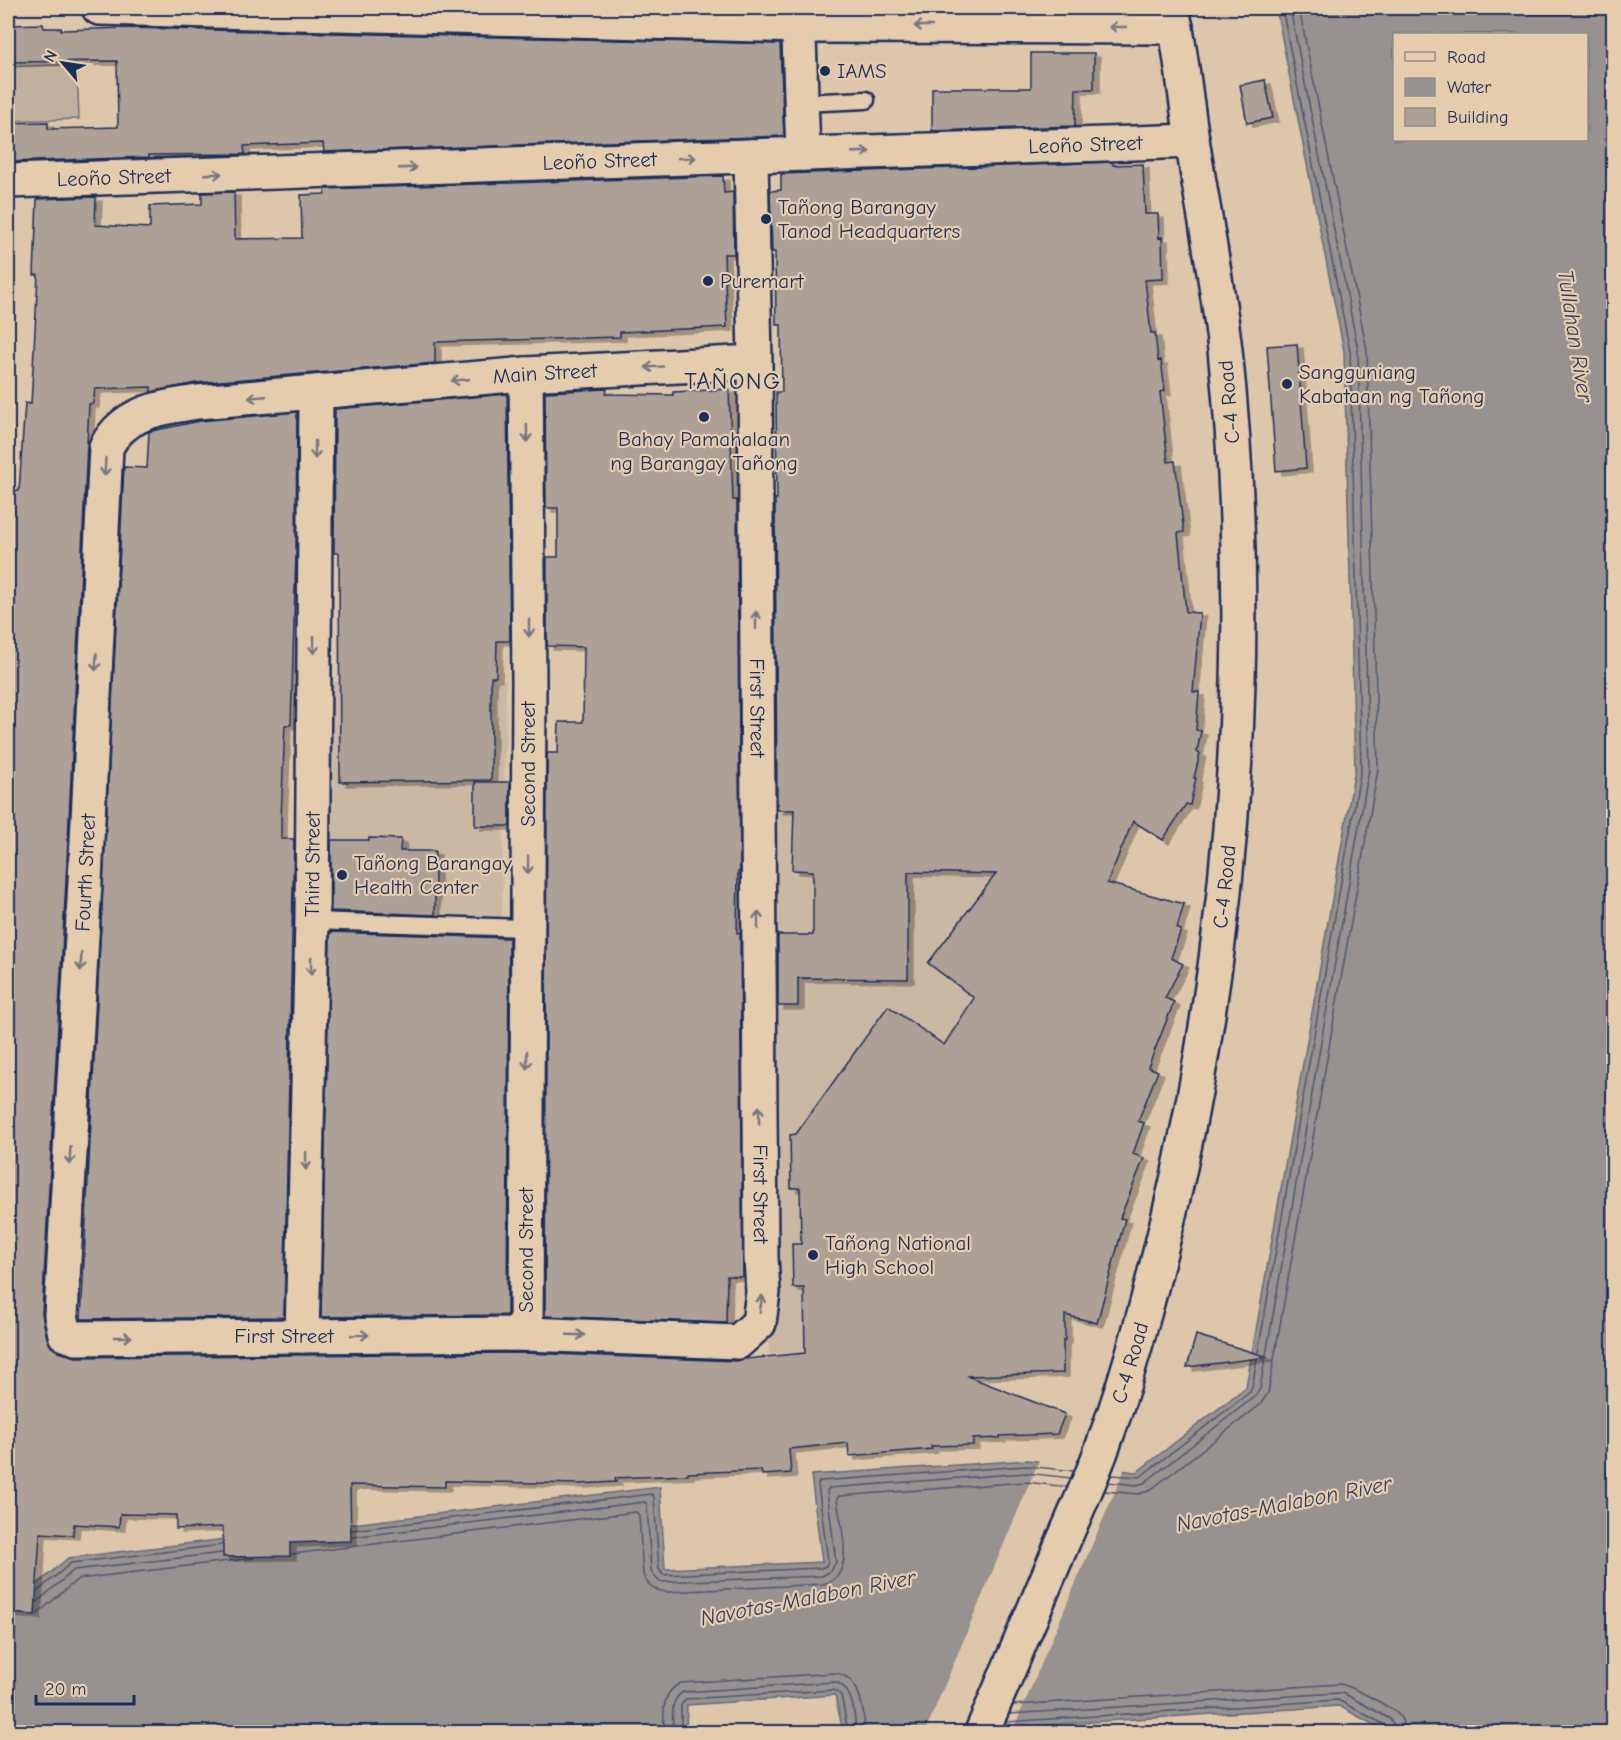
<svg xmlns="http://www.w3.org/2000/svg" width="1621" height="1740" viewBox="0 0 1621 1740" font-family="'Comic Neue',sans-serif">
<defs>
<filter id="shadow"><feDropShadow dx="6" dy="4" stdDeviation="0" flood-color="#0004"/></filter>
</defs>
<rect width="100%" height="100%" fill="#ddc6aa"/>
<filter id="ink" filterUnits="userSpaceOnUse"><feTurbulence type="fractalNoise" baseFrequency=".0167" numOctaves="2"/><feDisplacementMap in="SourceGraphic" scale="12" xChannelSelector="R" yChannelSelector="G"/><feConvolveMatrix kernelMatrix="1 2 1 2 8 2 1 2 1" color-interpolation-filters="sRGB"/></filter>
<g filter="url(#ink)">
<path fill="#cbb8a3" d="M8,202h3l-1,159 -2,29z
M506,680l-4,237h-182l3,-235z
M764,806l208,4 125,35 -235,504 -93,6z"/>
<path fill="#c1b09e" stroke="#6e707e" stroke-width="1.5" d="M77,64l2,55 -71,2v-54z"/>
<path fill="#97918f" stroke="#656a7b" stroke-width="1.5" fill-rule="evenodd" d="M1276,8h337v1724h-226l-48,-26 -403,26h-93l-8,-37 -148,10 -1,27h-678v-123l60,-51 592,-71 5,82 157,-7 -11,-87 216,-15 110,12 109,-85 109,-618 -11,-418zM1394,34h192v106h-192z"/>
<path fill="#ddc6aa" d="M1040,1458l85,10 -112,262 -88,2z"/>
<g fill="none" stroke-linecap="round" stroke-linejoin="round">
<path stroke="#4d5672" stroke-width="1.5" d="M1258,1352l103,-583 -11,-418 -68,-343
M1266,1355l103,-586 -11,-419 -68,-342
M1111,1475l29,2 110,-85 2,-5 5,-27
M1108,1482l28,3 8,-2 110,-86 6,-8 5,-30
M1105,1491l33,3 11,-3 111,-86 8,-12 110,-624 -11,-419 -68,-342
M352,1530l300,-36 2,3 5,72 4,6 158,-7 5,-2 2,-5 -10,-77 2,-3 206,-15 48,5
M352,1537l293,-35 2,3 4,66 4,6 5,5 162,-6 9,-5 5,-9 -9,-71 2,-3 197,-15 45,5
M292,1554l344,-42 3,3 4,60c5,11 12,16 24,17l156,-8c35,-7 17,-60 14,-85l2,-3 187,-14 41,5
M38,1591l33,-28 151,-18
M37,1602l37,-32 148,-17
M37,1614l41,-35 176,-21
M1013,1705l327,-21c11,2 51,23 59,31 4,5 5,11 6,17
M1009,1714l329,-21 7,1 45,25 4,6 2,7
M1006,1722l332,-22 47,25 3,7
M664,1732c0,-19 -4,-39 17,-49l153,-10c27,2 30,38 31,59
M673,1732c0,-14 -4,-32 10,-40l151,-10c19,3 21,34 22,50
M681,1732v-27l5,-6 148,-9 7,5 7,37"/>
</g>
<path fill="#ada097" stroke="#1b2f5e" stroke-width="1.5" filter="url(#shadow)" d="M43,24l1,4h17v2l67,-2 652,16 4,92 -460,16 -1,-9 -79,3 1,8 -96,1v2l-141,5v-39l40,-1v7l70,-2 -1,-66 -109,1v-37z
M1031,53h63v36h-18l-1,37 -143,5v-43h99z
M1265,80l8,38 -26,5 -7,-38z
M1113,162v3l30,-1 2,50h13l1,24 3,-1 1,42 -18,1 6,53h4l3,28 3,-1 4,31 -5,1 8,70 7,-1 9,71 -6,1 8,79 14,1 -7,79h6l-3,38 5,1 -4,21 3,1 -6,25h2l-6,27 -4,-1 -23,36 -30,-19 -26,62 77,21 -7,24 4,2 -10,28 12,6 -18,34 9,4 -26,65 10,4 -20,50 6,2 -11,31 11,4 -24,60 5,1 -28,104 -32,-8v25h-2v33l-96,3 98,38 -8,20 -57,2v2l-27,1v6l-42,1 1,3 -83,7 -1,-13 -59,6 2,24 -29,2 -1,-5 -73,3v2l-73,3 1,4 -38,2 -133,-3v6l-95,-2 1,56 -61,2v13l-67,1v-30l-47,2v-14l-56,-1 -1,13 -45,-3 -1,11 -33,-2 -5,82 -27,-2v-1082l2,-41 9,1 6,-88 6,1 7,-129h-4l3,-76 59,-2 -1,28 55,3v-22l52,-2v-11l32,-1 1,47 67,-1 -1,-43 24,-1v-5l398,-13 1,17 9,-1 1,62h-10l3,73 -107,5v5l-185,5v21l-239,20 -45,9v-5l-56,2 -2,15h-4l-23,477 -24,433 5,24 4,8 8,6 17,5 450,-4 211,8 9,-3v1l59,-6 -1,-65h-11l-1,-44h9l-1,-56h-9l-1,-53 6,-1 92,-128 56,39 30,-47 -46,-35 68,-89 -88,-2v107l-110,-1v28h-20v-71h35v-64l-21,-1 2,-60h-17l-2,-311h2l-1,-107h6l-1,-67h-5l-1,-73h-3l-2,-61 11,-1v-16z
M1297,344l9,124 -30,3 -9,-125z
M607,389l-1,5 67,1v-3l56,-3 4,111h4l3,371 -2,1 -1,61h3l3,344 -16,-1 -1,47 -181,-7 2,-563h11l1,-31h24l1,-75 -37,-1v-89h11v-49h-12l-1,-116z
M507,394l3,247h-13l-1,36h-5v103l-151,2 -1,-229h-5l1,-144z
M297,412l-1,141 -5,172h-6l-4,94v20h13l-10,478 -203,2 43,-852 23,1 2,-36 3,-1 48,-10z
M475,782h35v44h-35z
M369,838l32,1 -1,12h35v64l-104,-4v-71h38z
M330,932l179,6 -2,377 -186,2z
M1196,1335l72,22 -81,10z"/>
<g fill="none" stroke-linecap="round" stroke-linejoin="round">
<g stroke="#1b2f5e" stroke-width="21">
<path id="service" d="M802,103l64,-3
M312,921l215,7"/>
</g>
<g stroke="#1b2f5e" stroke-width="38">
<g id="minor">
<path d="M798,8l5,146"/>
<path id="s1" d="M751,156l4,206 6,895 2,35 -4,31 -21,19 -212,-8 -450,4 -11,-4 -4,-19 24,-433 21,-435c19,-36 55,-39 92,-45l328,-28 229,-12"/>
<path d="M526,374l3,307 -3,653"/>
<path id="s2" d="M302,1336l10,-415 4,-529"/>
</g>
</g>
<g stroke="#1b2f5e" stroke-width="38">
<g id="secondary">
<path d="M99,8l701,18 376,1"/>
<path id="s3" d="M8,181l1184,-40"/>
</g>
</g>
<g stroke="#1b2f5e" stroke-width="38">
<g id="trunk">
<path id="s4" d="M982,1732c27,-62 53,-125 80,-188 14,-32 29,-65 41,-98 32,-89 55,-182 76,-274 58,-269 75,-548 46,-822 -8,-71 -22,-140 -33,-211 -7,-44 -11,-88 -20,-131"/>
</g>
</g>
<use href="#service" stroke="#e5ccad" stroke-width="16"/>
<use href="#minor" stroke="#e5ccad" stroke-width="33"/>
<use href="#secondary" stroke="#e5ccad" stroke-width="33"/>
<use href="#trunk" stroke="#e5ccad" stroke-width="33"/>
</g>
<defs><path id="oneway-shaft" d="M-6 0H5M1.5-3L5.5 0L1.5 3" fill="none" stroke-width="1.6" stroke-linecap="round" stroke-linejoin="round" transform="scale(1.5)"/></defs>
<g stroke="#767682">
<use href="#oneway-shaft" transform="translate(923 26) rotate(-180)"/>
<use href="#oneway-shaft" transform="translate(1118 27) rotate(-180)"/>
<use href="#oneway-shaft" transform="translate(861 152) rotate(-2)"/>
<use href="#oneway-shaft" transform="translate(687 158) rotate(-2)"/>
<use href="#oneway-shaft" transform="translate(408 168) rotate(-2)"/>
<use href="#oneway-shaft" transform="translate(213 174) rotate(-2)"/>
<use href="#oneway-shaft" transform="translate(654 367) rotate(177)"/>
<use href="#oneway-shaft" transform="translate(460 380) rotate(175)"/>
<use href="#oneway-shaft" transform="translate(257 397) rotate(175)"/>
<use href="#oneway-shaft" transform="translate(527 433) rotate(89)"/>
<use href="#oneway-shaft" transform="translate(315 450) rotate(90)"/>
<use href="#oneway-shaft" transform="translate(105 467) rotate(93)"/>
<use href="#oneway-shaft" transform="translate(756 620) rotate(-90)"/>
<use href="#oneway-shaft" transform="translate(529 628) rotate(90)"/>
<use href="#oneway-shaft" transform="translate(314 645) rotate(90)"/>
<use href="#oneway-shaft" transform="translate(96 662) rotate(93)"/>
<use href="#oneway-shaft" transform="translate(528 865) rotate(91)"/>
<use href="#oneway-shaft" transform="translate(758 920) rotate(-90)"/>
<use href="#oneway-shaft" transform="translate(81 962) rotate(93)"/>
<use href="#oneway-shaft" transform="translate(311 966) rotate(91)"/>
<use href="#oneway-shaft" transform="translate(527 1060) rotate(90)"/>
<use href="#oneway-shaft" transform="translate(759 1115) rotate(-90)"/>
<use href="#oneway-shaft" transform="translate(70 1156) rotate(93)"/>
<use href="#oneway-shaft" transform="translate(306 1161) rotate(91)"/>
<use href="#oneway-shaft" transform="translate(761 1304) rotate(-82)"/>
<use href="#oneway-shaft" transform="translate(360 1335) rotate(-1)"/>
<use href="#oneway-shaft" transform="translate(576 1335) rotate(2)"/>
<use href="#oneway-shaft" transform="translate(123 1337)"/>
</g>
</g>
<g fill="#1b2f5e" stroke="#e5ccad" stroke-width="2">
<circle cx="825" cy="71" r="6"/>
<circle cx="766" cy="219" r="6"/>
<circle cx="708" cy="281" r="6"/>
<circle cx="1287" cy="384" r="6"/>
<circle cx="704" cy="417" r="6"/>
<circle cx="342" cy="875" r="6"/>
<circle cx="813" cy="1255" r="6"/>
</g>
<g text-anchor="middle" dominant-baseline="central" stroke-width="4.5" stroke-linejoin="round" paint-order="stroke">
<g font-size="21" fill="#1b2f5e" stroke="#e5ccad" text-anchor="start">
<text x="837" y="71">IAMS</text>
<text x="778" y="207">Tañong Barangay<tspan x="778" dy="24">Tanod Headquarters</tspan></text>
<text x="720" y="281">Puremart</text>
<text x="1299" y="372">Sangguniang<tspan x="1299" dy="24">Kabataan ng Tañong</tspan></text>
<text x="704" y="439" text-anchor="middle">Bahay Pamahalaan<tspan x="704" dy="24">ng Barangay Tañong</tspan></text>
<text x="354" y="863">Tañong Barangay<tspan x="354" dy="24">Health Center</tspan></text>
<text x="825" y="1243">Tañong National<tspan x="825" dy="24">High School</tspan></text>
</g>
<g font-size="21" fill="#1b2f5e" stroke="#e5ccad">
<text stroke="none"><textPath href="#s3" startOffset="1078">Leoño Street</textPath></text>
<text stroke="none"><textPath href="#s3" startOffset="592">Leoño Street</textPath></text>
<text stroke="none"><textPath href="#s3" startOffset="106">Leoño Street</textPath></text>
<text stroke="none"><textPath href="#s1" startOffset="3213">Main Street</textPath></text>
<text transform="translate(1229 402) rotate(-95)">C-4 Road</text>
<text stroke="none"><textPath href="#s1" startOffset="552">First Street</textPath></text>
<text transform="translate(528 764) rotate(-90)">Second Street</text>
<text stroke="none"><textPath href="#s2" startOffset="472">Third Street</textPath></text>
<text stroke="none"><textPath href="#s1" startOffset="2332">Fourth Street</textPath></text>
<text stroke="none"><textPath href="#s4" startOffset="884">C-4 Road</textPath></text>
<text stroke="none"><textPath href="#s1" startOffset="1038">First Street</textPath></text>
<text transform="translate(526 1250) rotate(-90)">Second Street</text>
<text x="284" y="1336">First Street</text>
<text stroke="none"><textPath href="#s4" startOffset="398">C-4 Road</textPath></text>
</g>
<g font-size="22" font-style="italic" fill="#2e3e65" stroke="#e5ccad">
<text transform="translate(1575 336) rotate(81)">Tullahan River</text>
<text transform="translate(1284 1504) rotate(-11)">Navotas-Malabon River</text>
<text transform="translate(808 1598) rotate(-11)">Navotas-Malabon River</text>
</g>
<g font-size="24" letter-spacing="1.5" fill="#1b2f5e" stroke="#e5ccad">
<text x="733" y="381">TAÑONG</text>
</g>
</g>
<rect width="1621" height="1740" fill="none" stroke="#e5ccad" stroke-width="30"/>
<rect x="15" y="15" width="1591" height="1710" fill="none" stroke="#1b2f5e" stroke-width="2" filter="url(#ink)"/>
<rect x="1393" y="33" width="195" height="108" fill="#e5ccad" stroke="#948d8d" stroke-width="1.5"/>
<rect x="1405" y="52" width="30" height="9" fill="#e5ccad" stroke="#948d8d" stroke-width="1.5"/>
<text x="1447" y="63" font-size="18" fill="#1b2f5e">Road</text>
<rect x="1405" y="78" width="30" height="18" fill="#97918f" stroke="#948d8d" stroke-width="1.5"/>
<text x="1447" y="93" font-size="18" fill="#1b2f5e">Water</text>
<rect x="1405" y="108" width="30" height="18" fill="#ada097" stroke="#948d8d" stroke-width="1.5"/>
<text x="1447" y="123" font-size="18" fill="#1b2f5e">Building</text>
<g transform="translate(63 63) rotate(299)" stroke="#e5ccad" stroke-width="4.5" paint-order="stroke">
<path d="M0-4.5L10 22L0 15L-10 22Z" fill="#1b2f5e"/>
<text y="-9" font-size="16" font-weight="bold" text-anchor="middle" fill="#1b2f5e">N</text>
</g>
<path d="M36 1695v9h98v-9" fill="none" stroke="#1b2f5e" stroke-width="3"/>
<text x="45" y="1695" font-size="18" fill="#1b2f5e" stroke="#e5ccad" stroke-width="4.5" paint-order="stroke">20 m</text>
</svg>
